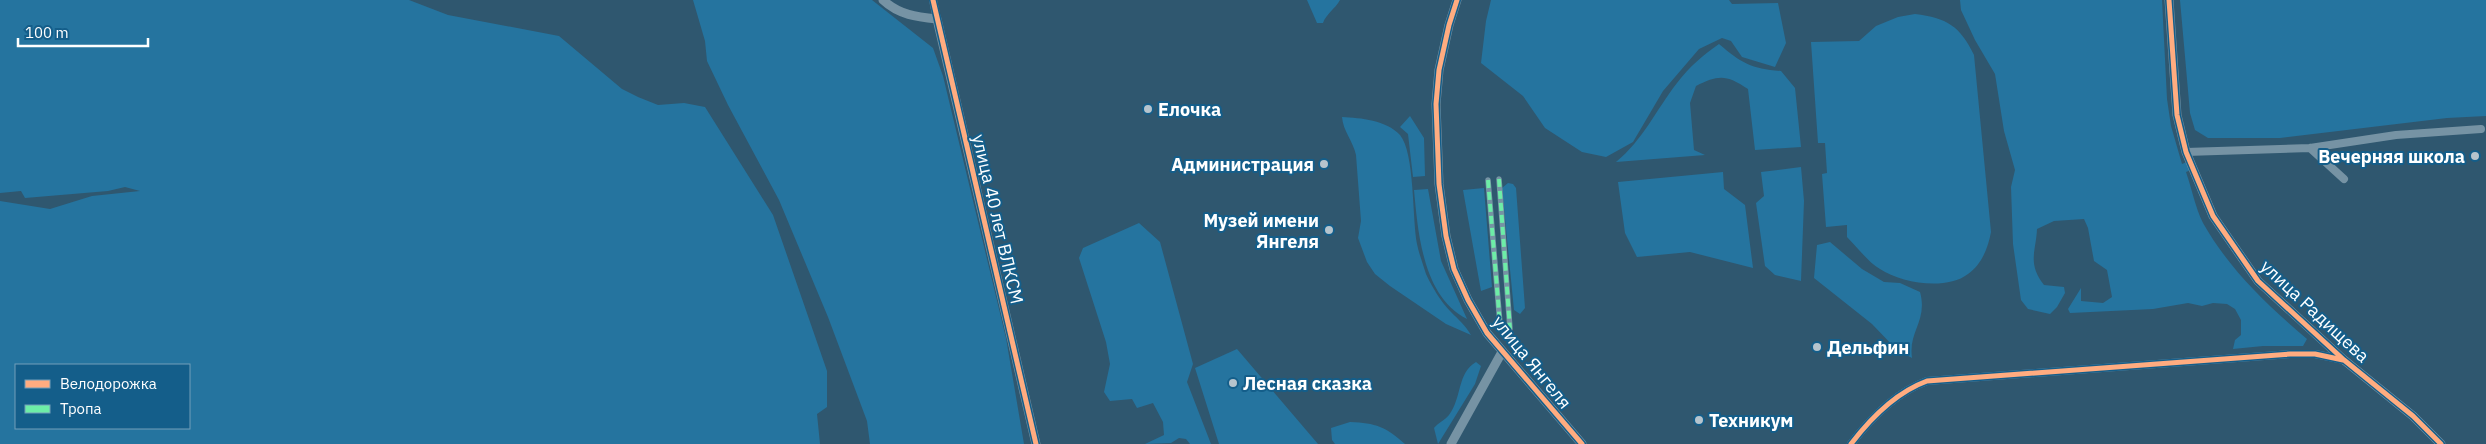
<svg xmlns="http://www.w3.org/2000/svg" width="2486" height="444" viewBox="0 0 2486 444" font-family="'IBM Plex Sans',sans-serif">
<rect width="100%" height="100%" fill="#2f576f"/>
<path fill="#25749f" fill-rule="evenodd" d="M0,0h409l39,15 111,21 63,53 16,8 20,8 26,-2 21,4 68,108 54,156v36l-10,7 3,30h-820v-243l50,8 42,-13 48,-5 -15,-4 -17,4 -83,7 -4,-7 -21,2zM189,365v63h-173v-63z
M693,0h179l61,48 10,28 63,262 18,106h-154l-3,-23 -39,-104 -49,-117 -51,-95 -21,-44 -2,-20z
M1307,0h33c-5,9 -14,14 -17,23h-6z
M1491,0h238l3,4 46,-1 8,40 -11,24 -33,-10 -11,-16 -9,-3 -23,11 -36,42 -30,51 -27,15 -24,-5 -37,-24 -22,-32 -42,-33 5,-42z
M1960,0h202l5,99 4,27 11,38 7,-3 4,8 -7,3c6,17 9,35 17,51 26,46 64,82 104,116l-4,7h-40l-30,3 2,-9 6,-5v-15l-6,-11 -8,-5 -14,-1 -11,3 -14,-3 -35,6 -83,4 -2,-4 13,-21v13l22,2 9,-6 -5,-27 -13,-9 -6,-33 -4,-9 -30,2 -17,8c-1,23 -10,34 7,56l20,2 1,6 -8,14 -7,7 -22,-5 -7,-9 -8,-56 -2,-57 4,-17 -11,-39 -9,-57 -20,-34 -14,-30z
M2180,0h306v116l-39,2 -167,20h-72l-13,-8 -5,-17z
M1915,14c32,4 45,12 59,41l17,177c-3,16 -9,32 -23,42 -22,17 -67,9 -88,-5 -12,-7 -22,-21 -33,-32v-12l-21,2 -4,-53 5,-1 -2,-30h-7l-7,-101 48,-1 17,-15 22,-9z
M1719,44c22,19 33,25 62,27l14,17 6,59 -46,3 -7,-61c-21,-14 -29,-15 -52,-3l-6,17 4,47 11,5 -89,7c27,-22 40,-52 61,-79 12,-16 26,-28 42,-39z
M1410,116l14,22 1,38 -12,1 -5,-43 -8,-7z
M1342,117c19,1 44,3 58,18 15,18 12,83 17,109 2,10 6,20 9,30 6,13 15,28 25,38 8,8 14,13 20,23l-25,-11 -56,-38 -15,-12 -8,-12 -9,-24 3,-17 -5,-66c-3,-14 -13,-24 -14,-38z
M1801,167l3,34 -3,80 -26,-6 -10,-9 -9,-63 8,-7 -3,-24z
M1723,172l1,17 21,16 8,63 -63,-16 -53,5 -12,-24 -7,-51z
M1508,183l5,1 3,4 9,120 -5,6 -6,-4 -12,-122z
M1484,188l8,99 -11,4 -18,-101z
M1428,189l13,72 26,58c-44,-22 -49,-86 -53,-129z
M1139,223l21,19 33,122 -6,18 24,62h-21l-4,-5 -7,-1 -8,5 -26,1 19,-9 -1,-13 -10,-19 -16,5 -5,-9 -22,2 -6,-9 6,-28 -4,-22 -27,-84 4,-10z
M1830,242l32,27 22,13 16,1 20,9c8,29 -12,39 -8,66l-16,-9 -24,-25 -58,-46 3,-33z
M1237,349l81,95h-99l-24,-76z
M1476,362l5,4 -6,18 -37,60 -4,-16c4,-5 11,-8 15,-13 13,-17 8,-42 27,-53z
M1350,422c26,1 36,5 55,22h-70l-3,-4 -1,-12z"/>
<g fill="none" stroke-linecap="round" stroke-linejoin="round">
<path stroke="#7693a4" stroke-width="5.5" d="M1499,179l11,150
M1488,180l12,144"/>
<path stroke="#7693a4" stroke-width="8" d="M933,0l4,19
M2310,148l34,31
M2186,152l124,-4 86,-13 85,-6
M1851,444c19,-25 46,-52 76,-63l363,-27h25l29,6"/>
<path stroke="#7693a4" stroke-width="9" d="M883,0c16,15 34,17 54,19l99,425
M1457,0l-8,25 -10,45 -3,34 3,80 7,52 8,33 14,31 19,33 95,111
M2169,0l8,115 9,37 27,64 45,65 86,79 69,56 28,28
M1451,444l51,-92"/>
<path stroke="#6deda7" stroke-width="4" stroke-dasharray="8 4" stroke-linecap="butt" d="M1499,179l11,150
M1488,180l12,144"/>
<g stroke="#145e8a" stroke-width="8">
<path id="cycleway" d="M933,0l103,444
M1457,0l-8,25 -10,45 -3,34 3,80 7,52 8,33 14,31 19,33 95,111
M2169,0l8,115 9,37 27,64 45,65 86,79 69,56 28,28
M1851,444c19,-25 46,-52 76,-63l363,-27h25l28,6"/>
</g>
<use href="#cycleway" stroke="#ffac80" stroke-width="5"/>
</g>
<g fill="#b6c4cd" stroke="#145e8a" stroke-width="2">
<circle cx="1148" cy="109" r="5"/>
<circle cx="2475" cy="156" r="5"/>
<circle cx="1324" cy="164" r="5"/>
<circle cx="1329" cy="230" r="5"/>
<circle cx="1817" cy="347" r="5"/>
<circle cx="1233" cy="383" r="5"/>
<circle cx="1699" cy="420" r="5"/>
</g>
<g text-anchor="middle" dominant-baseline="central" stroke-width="4" stroke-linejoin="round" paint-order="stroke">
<g font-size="18" font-weight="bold" fill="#fff" stroke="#145e8a" text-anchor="start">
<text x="1158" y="109">Елочка</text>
<text x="2465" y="156" text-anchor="end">Вечерняя школа</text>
<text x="1314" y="164" text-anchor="end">Администрация</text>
<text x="1319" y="220" text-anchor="end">Музей имени<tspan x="1319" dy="21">Янгеля</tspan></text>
<text x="1827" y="347">Дельфин</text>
<text x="1243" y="383">Лесная сказка</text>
<text x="1709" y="420">Техникум</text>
</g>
<g font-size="18" fill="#fff" stroke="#145e8a">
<text transform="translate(998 219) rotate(77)">улица 40 лет ВЛКСМ</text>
<text transform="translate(2315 311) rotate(43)">улица Радищева</text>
<text transform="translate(1532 362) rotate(51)">улица Янгеля</text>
</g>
</g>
<rect x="15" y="364" width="175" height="65" fill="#145e8a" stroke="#729eb9"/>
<rect x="25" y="380" width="25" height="8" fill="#ffac80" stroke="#729eb9"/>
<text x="60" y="389" font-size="15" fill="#ffffff">Велодорожка</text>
<rect x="25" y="405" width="25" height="8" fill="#6deda7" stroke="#729eb9"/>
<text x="60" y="414" font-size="15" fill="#ffffff">Тропа</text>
<path d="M18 38v8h130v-8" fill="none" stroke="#ffffff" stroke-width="2.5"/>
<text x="25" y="38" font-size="15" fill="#ffffff" stroke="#145e8a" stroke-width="4" paint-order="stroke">100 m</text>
</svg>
